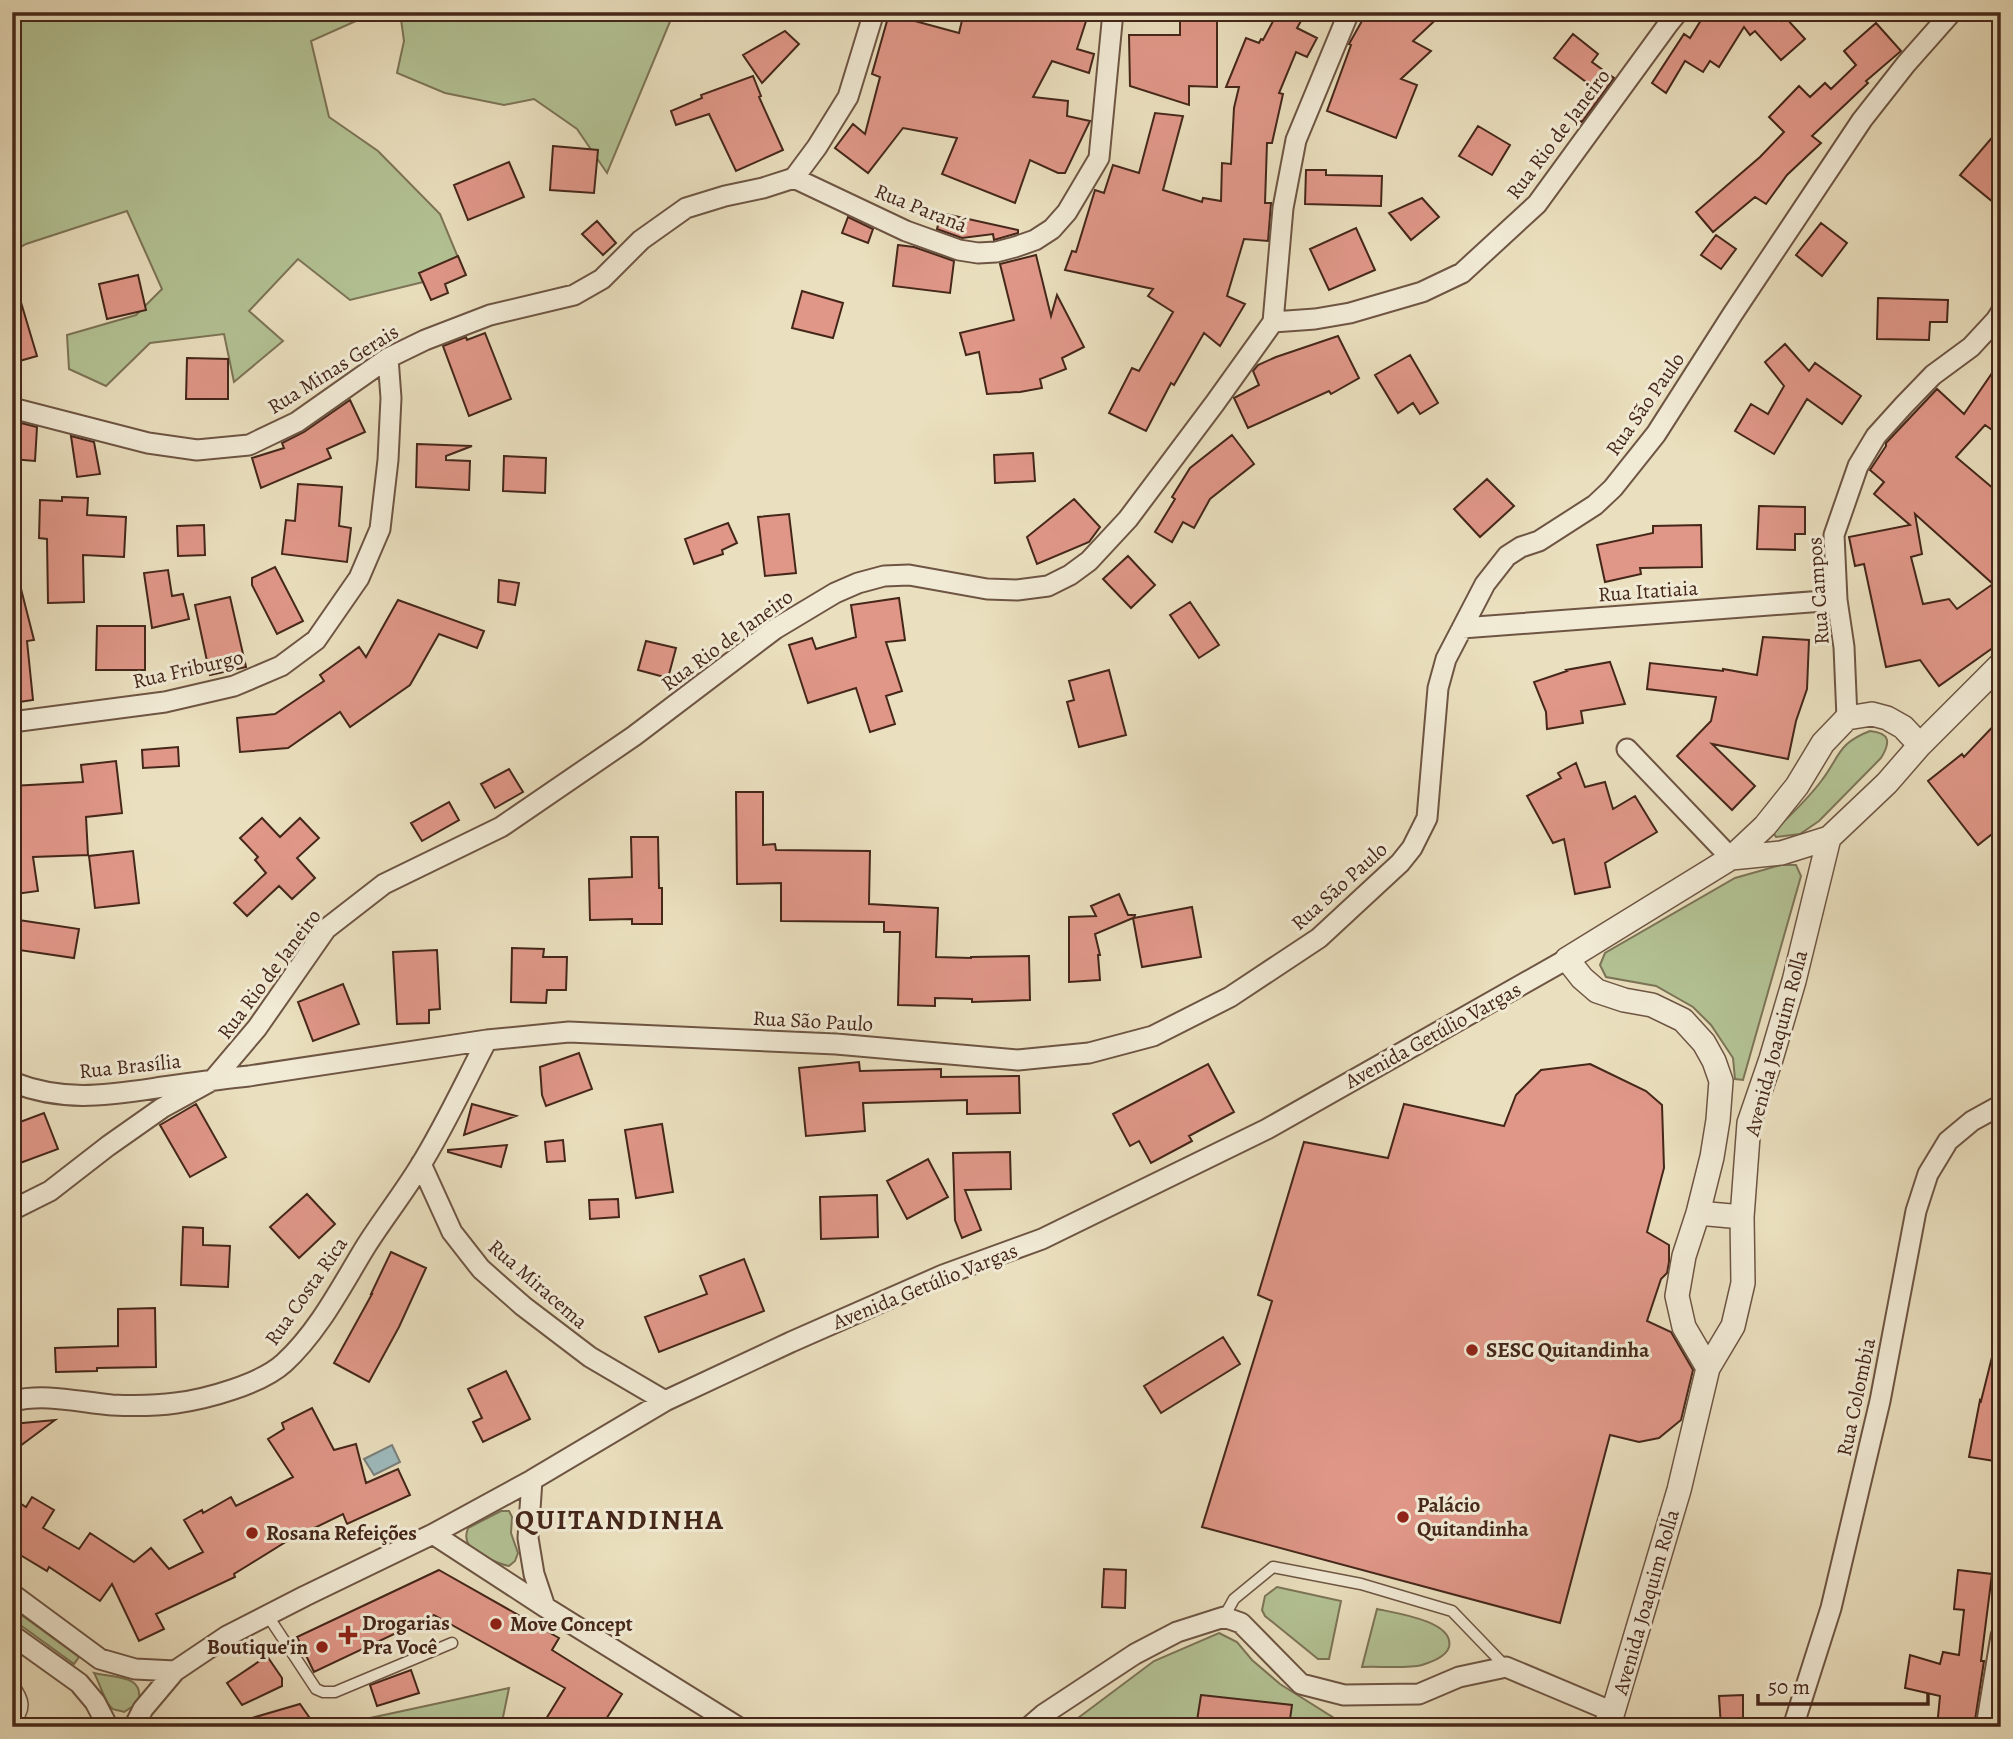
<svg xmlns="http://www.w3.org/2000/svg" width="2013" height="1739" viewBox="0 0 2013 1739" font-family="Alegreya,serif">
<rect width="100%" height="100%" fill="#eadfbe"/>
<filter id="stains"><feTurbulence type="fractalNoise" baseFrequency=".00286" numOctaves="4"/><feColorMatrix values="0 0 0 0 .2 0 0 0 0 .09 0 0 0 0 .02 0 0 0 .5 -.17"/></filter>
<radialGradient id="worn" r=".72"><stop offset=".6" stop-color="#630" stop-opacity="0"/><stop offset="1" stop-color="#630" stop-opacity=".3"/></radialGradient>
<path fill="#b3c294" stroke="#7c7457" stroke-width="2" d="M12,12h364l-65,29 18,76 49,34 62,63 24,58 -114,28 -52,-41 -49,52 34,30 -49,41 -10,-48 -74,9 -44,43 -37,-17 -2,-34 69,-20 26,-26 -35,-78 -101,33 -14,8z
M400,12h274l-67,161 -30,-44 -43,-30 -30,6 -59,-12 -48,-20 7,-32z
M1870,731c20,2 21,11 11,27l-62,63 -19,13 -24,3 -3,-5c17,-16 35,-33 49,-52 18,-24 16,-37 48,-49z
M1781,865h15l5,11 -58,204 -8,-1 -2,-21 -22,-33 -18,-18 -37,-21 -50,-9 -6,-12 5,-12 130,-75z
M501,1511h8l3,6 -1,16 7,20 -3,8 -6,5c-11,-2 -34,-13 -40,-21 -4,-6 -3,-11 -1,-17z
M1277,1587l64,14 -12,58h-11l-53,-43 -3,-6 3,-14z
M12,1608l67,49 -5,7 -62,-45z
M1377,1609c18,4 78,12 72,38 -3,10 -18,15 -27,18 -15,4 -43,1 -60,2z
M1219,1633l18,9 15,18 28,24 59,37h25l27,6h-325l88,-66z
M94,1673c20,5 52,1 44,30l-14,9c-1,-1 -10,-2 -11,-3 -7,-3 -14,-28 -19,-36z
M509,1688l-8,39h-156l25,-9z
M1465,1721h28l7,6h-67z"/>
<path fill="#9dbabc" stroke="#7a7f7b" stroke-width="2" d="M392,1445l8,17 -26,13 -10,-16z"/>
<path fill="#e09788" stroke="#45271a" stroke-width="2" fill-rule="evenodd" d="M964,12h18l25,7 3,-7h79l-12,37 17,5 -5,19 -37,-12 -19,36 35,4 -1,15 23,5 -25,52h-7l-28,-13 -15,43 -73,-29 15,-36 -54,-10 -35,45 -33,-25 18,-24 12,10 15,-57 -8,-3 17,-60 70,19z
M1180,12h37v75l-28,-1v19l-59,-19 -1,-51h51z
M1278,12h6l17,9 -4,7 20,10 -10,19 -11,-5 -17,41 4,1 -11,49h-5l-2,60h6l-3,38 -24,-2 -17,57 18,8 -25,42 -16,-13 -30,52 -3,-2 -25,48 -37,-18 23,-45 7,3 34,-59 -25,-16 5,-7 -88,-19 7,-19 4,1 19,-62 9,3 9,-28 26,8 16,-60 28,3 -20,74 39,12 1,-4 18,3 1,-38 9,1 3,-56 5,-21h-13l20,-49 13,5 2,-4 2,1z
M1367,12h77l-31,29 18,10 -30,28 16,6 -21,53 -69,-27 24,-66 -2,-1z
M1706,12h72l-1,2 5,7 4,-3 19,21 -24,21 -26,-29 -5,4 -6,-8 -25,40 -9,-6 -7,11 -18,-11 -19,32 -14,-10 32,-49 6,4z
M1876,23l25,28 -35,30 2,2 -56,53 9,7 -34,32 -21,29 -11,-7 -42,35 -17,-20 64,-55 24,-25 -15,-15 30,-31 11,11 15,-14 6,6 25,-24 -12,-14z
M785,31l14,13 -37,39 -19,-28z
M1573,34l25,20 -6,8 22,16 -32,44 -9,-7 21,-27 -40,-30z
M753,76l8,20 -2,1 24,53 -47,21 -27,-57 -33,11 -5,-14 31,-13 -1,-3z
M1478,126l32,19 -18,30 -33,-19z
M2001,127v66l-8,9 -33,-27z
M553,146l45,4 -4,43 -44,-3z
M509,162l15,35 -56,23 -14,-35z
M1306,170h20v5l56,1 -1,30 -76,-2z
M1422,198l17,19 -28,23 -22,-27z
M941,213l77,17v3l-24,7 -1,-6 -31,4 -25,-9z
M848,217l25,12 -5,14 -26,-10z
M597,221l19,22 -13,12 -21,-21z
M1821,223l26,20 -25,33 -26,-21z
M1356,228l19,42 -46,20 -19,-41z
M1716,235l20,14 -15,20 -20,-14z
M898,245l16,2 40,14 -4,32 -57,-7z
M1036,255l15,61 6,-21 27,52 -22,11 4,11 -26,10 2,9 -22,4 -33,2 -8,-42 -13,3 -6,-22 54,-13 -14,-56z
M458,256l8,19 -21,9 3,9 -17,7 -12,-27z
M138,275l8,35 -39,9 -8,-35z
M17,289l20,67 -21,6 -4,-14v-58z
M802,291l41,12 -10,35 -41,-10z
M1878,298l70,2 -1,22h-17l-1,18 -52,-1z
M485,333l26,66 -42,17 -26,-70 23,-9 1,3z
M1338,336l21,42 -28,16 -2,-3 -81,37 -14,-30 25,-13 -6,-14 5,-6 18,-8z
M1785,344l24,27 6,-8 46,33 -19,28 -35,-25 -33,55 -39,-23 16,-27 17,10 16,-28 -19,-24z
M1410,355l28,48 -18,11 -7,-11 -15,10 -23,-38z
M187,358l41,1v40h-42z
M2001,360v76l-16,-11 -29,32 45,38v147l-62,44 -19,-26 -34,7 -22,-103 -9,2 -6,-29 61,-12 -36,-31 10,-12 -14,-12 16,-24v-3l51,-54 27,25zM1915,514l78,70 -36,25 -8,-10 -26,5 -12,-47 11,-3z
M350,400l15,32 -38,17 4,9 -70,30 -9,-30 32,-10 -2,-5 22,-11z
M13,421l24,6 -2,34 -23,-2z
M1232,435l22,29 -44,35 -16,29 -11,-6 -11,20 -17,-10 20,-33 -3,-2 18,-29z
M71,436l23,6 6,32 -23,3z
M417,444l55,2 -26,10v4l24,1 -1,29 -53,-3z
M1033,453l2,28 -40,2 -1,-28z
M504,456l42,2 -1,35 -42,-2z
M1487,479l27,27 -34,31 -26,-28z
M298,484l44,3 -3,39 12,2 -4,34 -65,-8 4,-34 9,1z
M62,497l26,1 -1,17 39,2 -2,40 -41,-2 1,47 -36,1 -1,-64 -8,-1 1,-38 22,1z
M1074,499l26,28 -11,15 -52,22 -10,-27z
M1759,506l46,1v27h-10v16l-38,-1z
M789,514l7,59 -31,3 -7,-59z
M728,523l9,20 -15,7 1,4 -29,10 -9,-25z
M204,525l1,30 -27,1 -1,-30z
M1701,525l1,42 -62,1 1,6 -36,8 -8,-37 56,-12v-7z
M1128,556l27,29 -24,23 -28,-29z
M275,567l28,54 -26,13 -25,-49v-7z
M168,570l4,26 11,-2 6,25 -37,9 -8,-55z
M499,580l20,3 -4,22 -17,-3z
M12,581h7l15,59 -7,1 6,59 -21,3z
M230,597l16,70 -36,8 -15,-70z
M899,598l6,42 -19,2 16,49 -16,5 9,28 -25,8 -14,-44 -48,15 -19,-58 23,-7 4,11 40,-12 -5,-32z
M398,600l86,31 -7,17 -38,-14 -29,51 -60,42 -10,-15 -52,36 -48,4 -3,-34 38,-4 49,-33 -4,-6 39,-28 7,10z
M1190,602l29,43 -20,13 -29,-43z
M97,626h48v44h-49z
M1763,637l46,3 -2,49 -11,32 -8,38 -76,-15 43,42 -23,24 -55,-54 34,-35 5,-24 -69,-8 3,-26 73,8v-2l34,6z
M646,641l30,7 -8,30 -30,-8z
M1610,662l15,42 -44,7 2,12 -36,6 -1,-17 -12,-30 33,-11 -1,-1z
M1109,670l17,65 -47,12 -12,-45 7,-2 -5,-19z
M2001,718v109l-23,18 -50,-64 34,-27 2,3z
M178,747l1,19 -36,2 -1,-18z
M116,761l6,52 -36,4 2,38 -55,2 5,34 -22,3 -4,-25v-83l71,-4 -2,-17z
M1576,763l9,24 20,-5 8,27 22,-13 22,36 -52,31 5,24 -35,7 -11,-55 -11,4 -26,-47 34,-18 -3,-5z
M509,769l14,23 -28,16 -14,-24z
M736,792h27v53l12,-1 1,6 94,1 -1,53 69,4 -2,49 35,1v-1l58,-1 1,44 -58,2v-3l-37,-1v8l-37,-1 2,-73h-16v-10l-103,-1v-38l-44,1z
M449,802l10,18 -37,21 -11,-18z
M262,818l18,19 20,-19 19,20 -22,20 18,20 -23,21 -13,-13 -32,30 -13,-13 32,-30 -11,-13 3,-3 -18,-19z
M631,837h27l1,51h3v36h-30v-5l-42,1 -1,-41 43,-2z
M133,851l6,52 -44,5 -6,-52z
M1119,894l9,21h7l-1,3 58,-11 9,50 -59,10 -9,-49 -38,16 5,21h-2l2,25 -31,2v-65l27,-1 -5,-10z
M12,919l67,10 -5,29 -62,-9z
M512,948l32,1 -1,8h24l-1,33h-19l-1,13 -35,-1z
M437,950l3,59 -11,1v13l-32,1 -4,-72z
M343,984l16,40 -46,17 -15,-39z
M579,1053l13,36 -46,17 -4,-11 -2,-28z
M859,1062l1,9 81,-2v8l78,-1 1,37 -53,1v-14l-104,3 2,28 -59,5 -7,-68z
M1208,1064l26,48 -45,24 3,5 -41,22 -12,-22 -9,5 -17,-32z
M1590,1064l56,27 16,14 2,63 -17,64 22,13v17l-2,11 -6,6 -14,42 24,11 22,38 -12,50 -22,18 -20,4 -29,-7 -50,188 -358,-96 70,-226 -14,-6 46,-153 84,16 16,-54 100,22 12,-31 25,-25z
M196,1104l30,53 -36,20 -30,-52z
M472,1104l44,12 -52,19z
M44,1113l14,36 -46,17v-41z
M662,1124l11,68 -37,6 -11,-68z
M563,1140l2,21 -18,1 -2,-20z
M507,1145l-6,22 -53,-15v-2z
M1010,1152l1,37 -46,1 16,40 -19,8 -7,-18 -2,-67z
M928,1159l20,38 -41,22 -20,-38z
M307,1194l28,30 -36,34 -29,-31z
M877,1195l1,42 -57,2 -1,-42z
M618,1199l1,18 -29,2 -1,-19z
M183,1227l20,1v17l27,1 -2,41 -47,-2z
M391,1252l35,16 -27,59 -30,55 -35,-19 38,-69h-1z
M744,1259l20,52 -105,41 -14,-35 62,-23 -7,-18z
M155,1308l1,59 -59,1v3l-41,1 -1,-24 63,-2v-37z
M1223,1337l17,27 -79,49 -17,-27z
M1994,1349l7,1v112l-32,-5 11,-57 1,1z
M506,1371l24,48 -47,23 -10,-20 9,-4 -14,-29z
M312,1408l22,42 22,-6 10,39 32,-14 12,26 -63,29 -4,-10 -45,22 -1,-1 -63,39 1,3 -79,37 8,15 -25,12 -27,-57 -12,17 -51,-34 -2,4 -35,-21v-52l14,9 6,-10 22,13 -11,18 36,21 11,-16 44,29 17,-14 18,21 34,-17 -19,-32 18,-10 1,3 28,-16 5,9 57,-29 -25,-38 16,-10 -2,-6z
M55,1420l-43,32v-28z
M1104,1569l22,1 -1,38 -23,-1z
M439,1570l120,68 -7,12 70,44 -21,33h-60l24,-39 -131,-73 -120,57 -17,-35z
M1958,1570l34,4 -11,87h3l-10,66h-37l3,-31 -35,-8 5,-33 30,9 3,-12 16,3 5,-45 -10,-1z
M267,1656l15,22v8l-40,19 -15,-22z
M411,1670l8,23 -42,13 -7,-21z
M1201,1695l91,10 -3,22h-93z
M1743,1695v32h-22l-2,-31z
M300,1704l16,23h-77l-1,-5z"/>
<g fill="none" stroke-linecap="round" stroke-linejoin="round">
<g stroke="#6e5543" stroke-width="13">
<path id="service" d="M268,1616l48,73 7,3h12l117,-49
M1224,1617l10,-18 39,-32 88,17 91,27 53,55
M12,1683c13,17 15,26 0,43"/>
</g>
<g stroke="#6e5543" stroke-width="23">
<path id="minor" d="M794,178l112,53 53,19 19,3 18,-1 19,-5 20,-7 17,-11 15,-17 32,-54 14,-146
M1273,322l10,-114 13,-68 53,-128
M12,408l136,35 49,7 52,-5 48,-23 91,-64 37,-18 65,-25 84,-20 28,-16 39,-39 45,-32 39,-12 38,-8 31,-10 23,-31 31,-50 26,-85
M1462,628l375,-28
M1847,718l-3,-71 -7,-47 -3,-65 24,-69 18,-30 28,-31 29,-30 38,-28 25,-27 5,-8
M12,722l153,-20 69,-16 47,-20 35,-26 43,-62 21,-49 8,-69 3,-62 -3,-40
M1627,749l104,109
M12,1082c53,21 96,13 151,5 29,-4 57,-8 86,-11l238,-36 82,-8 267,12 182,16 71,-7 64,-17 77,-39 89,-59 81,-75 12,-15 15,-30 11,-130 8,-29 39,-75 22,-28 14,-9 18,-6 56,-36 18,-17 43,-54 76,-119 130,-195 44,-56 46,-52
M421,1164l31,68 29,37 42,37 67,51 75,44
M12,1210l38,-19 58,-45 54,-38 51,-28 44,-52 69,-99 58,-45 117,-57 133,-91 141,-107 60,-36 23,-10 26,-7 25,-1 78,14 30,1 31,-4 22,-11 19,-14 39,-42 87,-116 58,-81 42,-3 35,-6 72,-21 40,-19 75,-69 132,-181 9,-11
M12,1401c34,-8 66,1 100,4 21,1 43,1 64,-2 31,-4 85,-19 108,-40 35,-32 58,-78 82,-117 17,-27 37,-52 54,-80 25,-40 45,-84 67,-126
M532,1480l-4,58 6,36 11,33
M433,1534l112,73 193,120
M12,1594l88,65 35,10 40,2
M12,1635l67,48 16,19 13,25
M134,1727l9,-18 32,-38 52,-35 78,-40 128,-62 99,-54 133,-79 126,-59 152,-67 99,-36 225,-110 300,-170
M1029,1727l15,-13 91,-60 42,-22 47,-15 17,6 60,61 43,11 75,-1 40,-17 47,-10 107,45
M1793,1727l38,-119 49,-207 36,-190 12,-37 20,-33 24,-20 29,-16
M1986,1727l15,-91"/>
</g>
<g stroke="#6e5543" stroke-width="26">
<path id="tertiary" d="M1731,858l50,-5 48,-15 58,-55 33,-38 81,-81
M1698,1213l44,4
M1708,1368l-24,-41 -7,-31 7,-40 14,-43 14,-56 6,-37 3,-39 -7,-20 -10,-18 -21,-23 -31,-15 -28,-5 -27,-9 -15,-13 -15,-19 164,-101 34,-32 32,-40 26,-43 24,-25 25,-4 15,4 16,9 17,18
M1604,1727l9,-15 66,-222 29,-122 25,-42 10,-43 -1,-66 7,-94 22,-64 23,-78 35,-143"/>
</g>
<use href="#service" stroke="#f1ead5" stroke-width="10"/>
<use href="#minor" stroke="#f1ead5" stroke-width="19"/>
<use href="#tertiary" stroke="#f1ead5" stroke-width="23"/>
</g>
<g fill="#8f2418" stroke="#f1ead5" stroke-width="2.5">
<circle cx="1472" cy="1350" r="7"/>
<circle cx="1403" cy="1517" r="7"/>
<circle cx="252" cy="1533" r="7"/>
<circle cx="496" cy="1624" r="7"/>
<path d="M344.5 1624.5h7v7h7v7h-7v7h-7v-7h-7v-7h7z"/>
<circle cx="322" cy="1647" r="7"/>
</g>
<g text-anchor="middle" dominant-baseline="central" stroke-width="6" stroke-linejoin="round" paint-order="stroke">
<g font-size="21" fill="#45271a" stroke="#f1ead5">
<text transform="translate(1558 134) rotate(-53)">Rua Rio de Janeiro</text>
<text transform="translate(921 208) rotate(22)">Rua Paraná</text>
<text transform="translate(333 369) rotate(-32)">Rua Minas Gerais</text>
<text transform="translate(1645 404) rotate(-55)">Rua São Paulo</text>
<text transform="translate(1648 591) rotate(-4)">Rua Itatiaia</text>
<text transform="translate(1818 591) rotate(-94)">Rua Campos</text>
<text transform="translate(727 640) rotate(-36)">Rua Rio de Janeiro</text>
<text transform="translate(188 669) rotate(-13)">Rua Friburgo</text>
<text transform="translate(1339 886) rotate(-42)">Rua São Paulo</text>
<text transform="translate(269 974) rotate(-53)">Rua Rio de Janeiro</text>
<text transform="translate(813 1021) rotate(3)">Rua São Paulo</text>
<text transform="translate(1433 1035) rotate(-29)">Avenida Getúlio Vargas</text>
<text transform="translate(1776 1043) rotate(-75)">Avenida Joaquim Rolla</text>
<text transform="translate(130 1066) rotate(-6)">Rua Brasília</text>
<text transform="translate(538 1284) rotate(41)">Rua Miracema</text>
<text transform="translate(925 1286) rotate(-22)">Avenida Getúlio Vargas</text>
<text transform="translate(306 1291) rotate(-55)">Rua Costa Rica</text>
<text transform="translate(1856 1397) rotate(-78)">Rua Colombia</text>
<text transform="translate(1646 1602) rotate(-74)">Avenida Joaquim Rolla</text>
</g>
<g font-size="21" font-weight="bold" fill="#45271a" stroke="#f1ead5" text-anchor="start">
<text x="1486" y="1350">SESC Quitandinha</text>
<text x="1417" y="1505">Palácio<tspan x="1417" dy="24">Quitandinha</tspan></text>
<text x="266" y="1533">Rosana Refeições</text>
<text x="362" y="1623">Drogarias<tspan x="362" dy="24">Pra Você</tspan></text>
<text x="510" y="1624">Move Concept</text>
<text x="308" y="1647" text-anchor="end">Boutique'in</text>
</g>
<g font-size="28" font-weight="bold" letter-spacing="2" fill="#45271a" stroke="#f1ead5">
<text x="620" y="1520">QUITANDINHA</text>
</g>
</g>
<rect width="2013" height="1739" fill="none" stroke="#eadfbe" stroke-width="42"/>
<rect x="14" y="14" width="1985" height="1711" fill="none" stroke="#45271a" stroke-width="3.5"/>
<rect x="21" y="21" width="1971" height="1697" fill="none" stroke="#45271a" stroke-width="2"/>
<path d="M1758 1694v10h170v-10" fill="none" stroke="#45271a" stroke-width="3.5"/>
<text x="1768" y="1694" font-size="21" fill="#45271a" stroke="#f1ead5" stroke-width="5" paint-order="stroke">50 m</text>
<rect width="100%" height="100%" filter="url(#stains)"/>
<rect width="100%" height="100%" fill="url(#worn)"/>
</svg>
